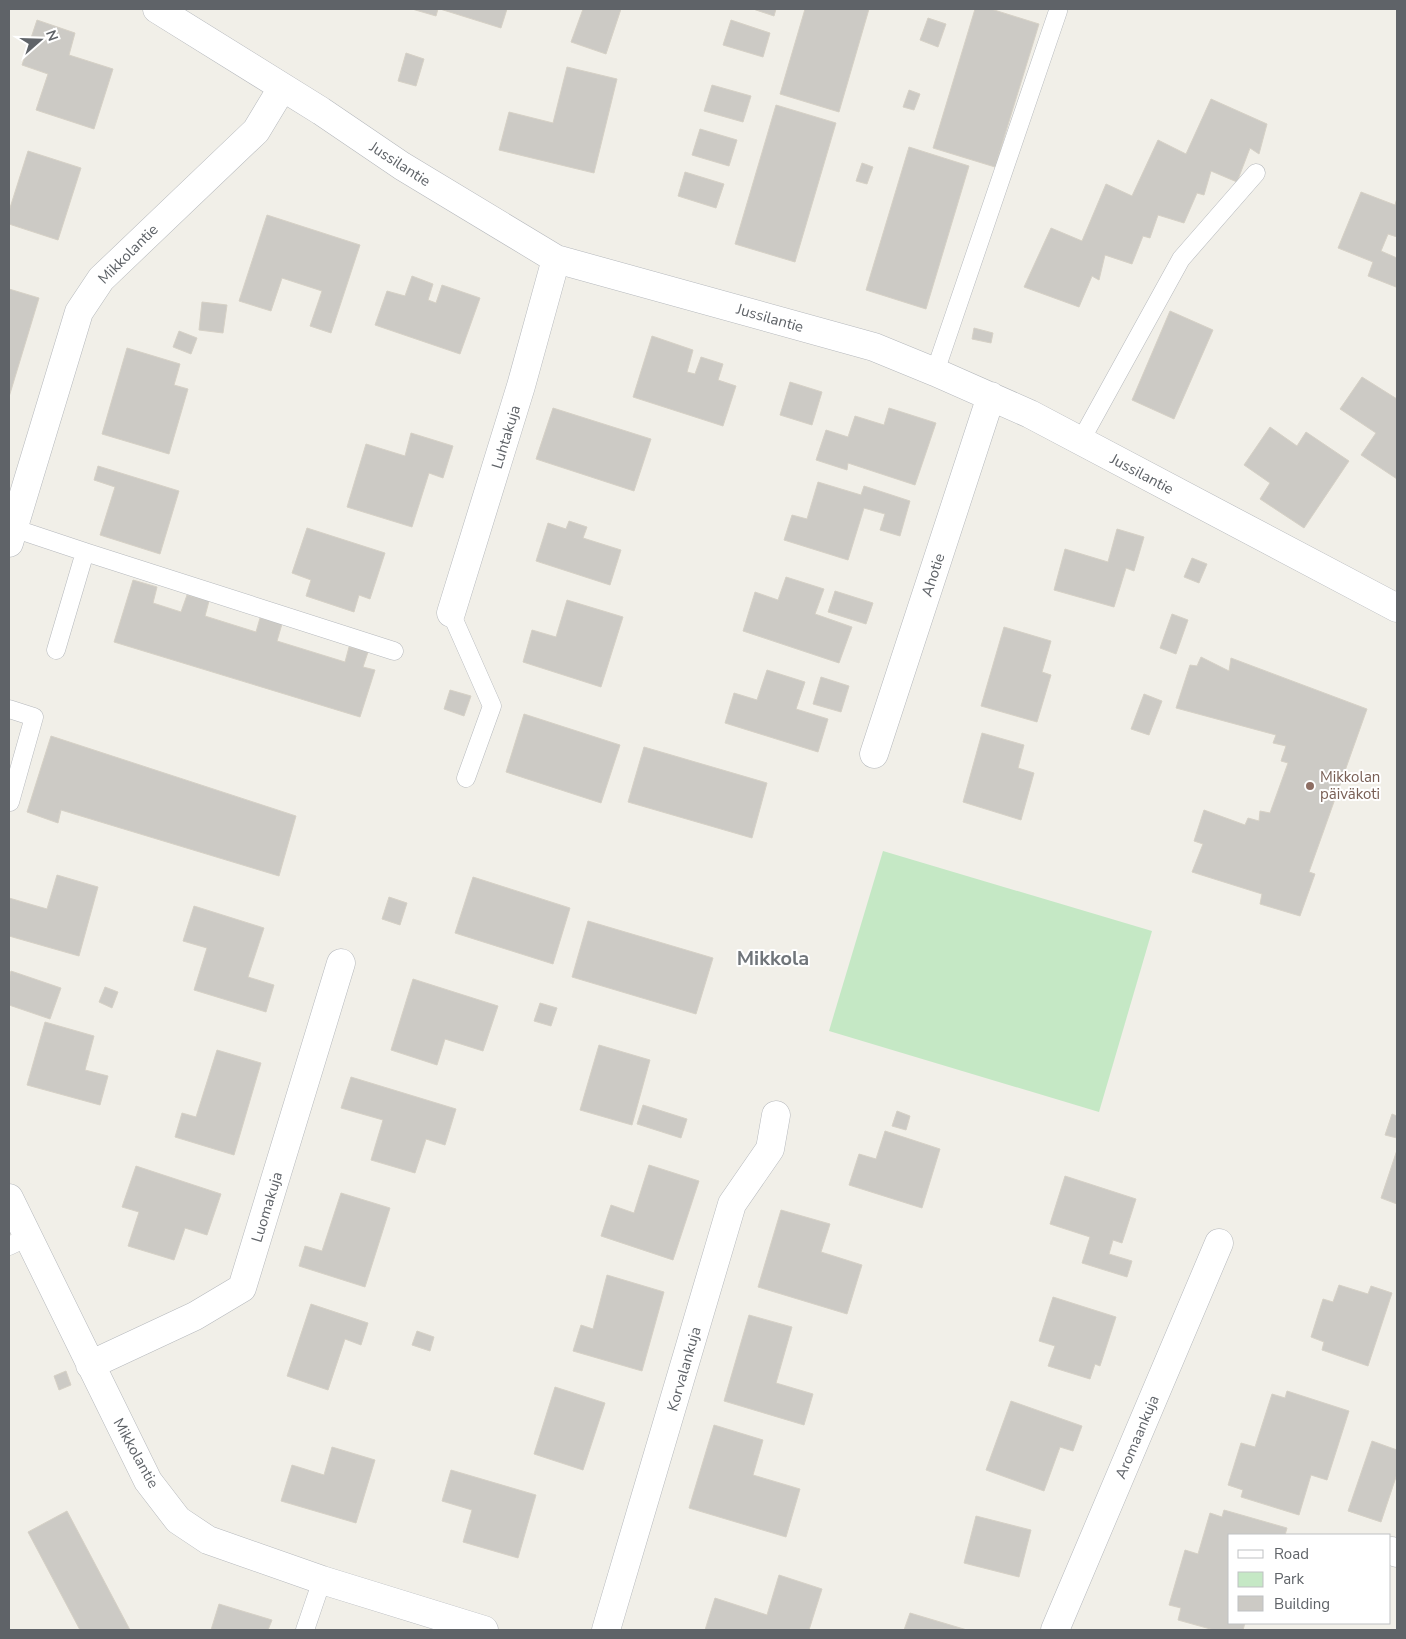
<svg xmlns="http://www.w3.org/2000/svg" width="1406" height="1639" viewBox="0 0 1406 1639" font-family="'Nunito Sans',sans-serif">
<rect width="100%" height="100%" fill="#f1efe8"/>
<path fill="#c5e8c5" d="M883,851l269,80 -53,181 -270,-81z"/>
<path fill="#cccac5" stroke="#d6d1c6" d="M412,9h26l-2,7z
M440,9h67l-6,19z
M583,9h38l-15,45 -35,-12z
M753,9h23l-2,7z
M805,9h64l-30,103 -59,-18z
M975,9h16l48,15 -44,143 -62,-19z
M928,18l18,6 -8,23 -18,-7z
M37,20l38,13 -6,22 44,14 -19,60 -58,-19 12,-36 -26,-9z
M731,20l39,13 -7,24 -40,-12z
M406,53l18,6 -8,27 -18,-5z
M567,67l50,12 -23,94 -95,-23 10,-38 44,11z
M712,85l39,11 -8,26 -39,-11z
M909,90l11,4 -6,16 -11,-3z
M1211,99l56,25 -8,30 -9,-6 -13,34 -26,-11 -7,24 -7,-2 -13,30 -26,-8 -8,23 -7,-2 -11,28 -27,-9 -6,25 -7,-4 -13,31 -55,-20 27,-59 31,13 24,-57 26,12 26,-56 28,14z
M776,105l60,18 -41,139 -60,-18z
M700,129l37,11 -8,26 -37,-11z
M909,147l60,19 -43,143 -60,-19z
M28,151l53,17 -23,72 -49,-16v-13z
M862,163l11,4 -6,17 -11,-3z
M685,172l39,12 -8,24 -38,-12z
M1361,192l34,13 2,-7v39l-9,-3 -7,17 16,7 -1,29 -28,-11 5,-14 -35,-14z
M267,215l93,30 -29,88 -21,-7 12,-35 -40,-13 -11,33 -32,-10z
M412,276l21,8 -5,16 8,3 6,-18 38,13 -20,56 -85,-29 12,-34 18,5z
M9,289l30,9 -30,99z
M202,302l25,3 -4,28 -24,-3z
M1170,311l43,19 -39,89 -42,-19z
M974,328l19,5 -2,10 -19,-4z
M179,331l18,7 -6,16 -18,-7z
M652,336l41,14 -6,22 8,2 6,-17 22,7 -5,16 18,6 -13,40 -90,-29z
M127,348l53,16 -6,21 14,4 -19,65 -67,-20z
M1362,377l35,22v80l-36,-24 15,-22 -36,-24z
M790,382l32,10 -10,33 -32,-10z
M553,408l98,31 -17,52 -98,-32z
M889,408l47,15 -21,62 -67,-22 -1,7 -31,-10 10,-30 22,7 7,-21 29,9z
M1270,427l27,19 9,-14 43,29 -45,67 -44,-29 10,-16 -26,-18z
M411,433l42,13 -10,32 -14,-5 -17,54 -65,-20 19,-63 39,12z
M98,466l81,25 -19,63 -60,-19 15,-48 -21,-7z
M818,482l43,13 3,-9 46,15 -10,35 -20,-6 5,-16 -21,-6 -16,52 -64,-20 8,-25 15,4z
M569,521l18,6 -4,11 38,12 -11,35 -74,-24 12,-38 18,6z
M307,528l78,25 -15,46 -11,-4 -5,17 -48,-16 5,-16 -19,-7z
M1117,529l27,8 -10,34 -8,-3 -12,39 -60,-17 11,-41 43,13z
M1192,558l15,6 -8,19 -15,-6z
M786,577l38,12 -9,25 37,13 -13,36 -96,-32 12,-39 23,8z
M133,580l24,7 -4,16 28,9 6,-17 22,6 -4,15 51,16 4,-14 22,6 -5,17 68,21 4,-15 19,5 -5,15 12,3 -15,47 -246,-75z
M835,591l38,12 -7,21 -38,-12z
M567,600l56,17 -22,70 -78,-25 9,-32 24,7z
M1172,614l16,6 -12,34 -16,-6z
M1004,627l47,14 -9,31 9,3 -14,47 -56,-16z
M1201,657l28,14 2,-13 136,51 -58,163 6,2 -15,42 -40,-12 2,-10 -70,-22 11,-28 -9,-3 10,-31 41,15 3,-7 11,3 1,-10 10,2 18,-50 -7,-2 5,-15 -13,-3 3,-8 -100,-27 14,-43 7,1z
M767,670l38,12 -9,27 32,10 -10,33 -93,-29 9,-30 23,7z
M821,677l28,9 -8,26 -28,-8z
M450,690l21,6 -7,20 -20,-7z
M1144,694l18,7 -13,34 -18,-6z
M524,714l96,31 -19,58 -95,-31z
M982,733l42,12 -6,23 16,5 -13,47 -58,-18z
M51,736l245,80 -17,60 -218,-66 -3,13 -31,-11z
M644,747l123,36 -15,55 -124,-36z
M57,875l41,12 -19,69 -70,-20v-38l38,11z
M473,877l97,31 -17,56 -98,-31z
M389,897l18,6 -7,22 -18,-6z
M194,906l70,22 -16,49 26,8 -8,27 -72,-22 13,-42 -24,-7z
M588,921l125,37 -17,56 -124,-37z
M11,971l50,17 -11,31 -41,-14v-27z
M413,979l85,27 -15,45 -38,-12 -8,26 -46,-15z
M105,987l13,5 -6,16 -13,-6z
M540,1003l17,5 -6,18 -17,-5z
M45,1022l49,14 -9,34 23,6 -8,29 -73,-20z
M599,1045l51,15 -18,65 -52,-15z
M217,1050l44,13 -27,92 -59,-18 7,-24 14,4z
M351,1077l105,32 -11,36 -19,-6 -11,34 -44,-13 12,-40 -42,-12z
M643,1105l44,14 -6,19 -44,-14z
M897,1111l13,5 -4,14 -14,-4z
M1392,1114l5,2v22l-12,-3z
M885,1131l55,18 -18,59 -73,-23 10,-31 17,5z
M1397,1150v54l-16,-6z
M649,1165l50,16 -26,79 -72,-24 10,-31 23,8z
M136,1166l85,28 -14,41 -22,-7 -11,32 -46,-14 11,-34 -17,-5z
M1065,1176l71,23 -14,44 -9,-3 -4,14 23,7 -5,16 -45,-14 8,-26 -40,-13z
M341,1193l49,15 -25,79 -66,-21 6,-20 17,5z
M781,1210l49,14 -9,28 41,13 -15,49 -89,-27z
M607,1275l57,17 -22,79 -69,-20 8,-26 12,4z
M1339,1285l29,9 3,-8 21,7 -24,73 -46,-16 2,-8 -13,-5 12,-38 10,3z
M1053,1297l63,20 -16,49 -5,-2 -5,15 -42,-13 7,-20 -16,-5z
M311,1304l57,19 -7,22 -16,-6 -17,51 -41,-14z
M749,1315l43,12 -16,56 37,11 -9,31 -80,-24z
M417,1331l17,6 -4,14 -18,-6z
M66,1371l5,14 -12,5 -5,-14z
M555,1387l50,16 -22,67 -49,-16z
M1287,1391l62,20 -22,69 -16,-5 -12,40 -58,-18 2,-7 -15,-5 13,-42 14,4 17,-53 13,4z
M1011,1401l71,25 -9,25 -13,-4 -16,44 -58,-21z
M714,1425l49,15 -10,35 47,14 -14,48 -97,-29z
M1372,1441l25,9v24l-16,48 -33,-11z
M332,1447l43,13 -19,63 -75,-22 11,-36 32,10z
M451,1470l85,25 -18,63 -55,-16 9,-32 -30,-9z
M1224,1510l63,18 -2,7h-55v88h15l-2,7h-29l-36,-10 3,-12 -12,-3 16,-55 13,4 12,-41 12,4z
M67,1511l63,119h-50l-52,-98z
M976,1516l55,14 -12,47 -55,-14z
M779,1575l43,14 -13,41h-104l10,-32 52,17z
M219,1604l53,16 -4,10h-57z
M910,1613l57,17h-63z"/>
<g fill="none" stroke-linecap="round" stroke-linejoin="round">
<g stroke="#b5b8bc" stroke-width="19">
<path id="lane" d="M935,372l123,-361
M1080,442l101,-183 75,-86
M13,528l72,24 -29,98
M85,552l309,99
M451,613l41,93 -26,72
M9,709l25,8 -24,85
M9,1246l19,-9
M305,1630l17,-50"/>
</g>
<g stroke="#b5b8bc" stroke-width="29">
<path id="street" d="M157,9l164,102 81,55 154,93 318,88 61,25 95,42 367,194
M9,543l70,-231 22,-33 155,-148 26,-43
M451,613l70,-227 35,-127
M874,754l117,-358
M9,1198l139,283 30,39 30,20 114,40 162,50
M90,1365l105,-49 47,-28 99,-325
M1392,1551l5,2
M606,1630l126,-426 38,-55 6,-34
M1055,1630l164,-387"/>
</g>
<use href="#lane" stroke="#fff" stroke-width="18"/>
<use href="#street" stroke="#fff" stroke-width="28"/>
</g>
<circle fill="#8d6e63" stroke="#fff" stroke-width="2" cx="1310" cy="786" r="5"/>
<g text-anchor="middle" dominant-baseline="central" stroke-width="4" stroke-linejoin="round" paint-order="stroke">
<g font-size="15" fill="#5f6368" stroke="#fff">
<text transform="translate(400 164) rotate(33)">Jussilantie</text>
<text transform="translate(128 254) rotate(-45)">Mikkolantie</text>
<text transform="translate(770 318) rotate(16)">Jussilantie</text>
<text transform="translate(506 437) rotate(-73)">Luhtakuja</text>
<text transform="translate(1142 474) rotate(28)">Jussilantie</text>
<text transform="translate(933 575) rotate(-72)">Ahotie</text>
<text transform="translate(267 1207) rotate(-73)">Luomakuja</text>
<text transform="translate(684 1369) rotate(-74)">Korvalankuja</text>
<text transform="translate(1137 1437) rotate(-67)">Aromaankuja</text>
<text transform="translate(136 1453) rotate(61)">Mikkolantie</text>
</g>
<g font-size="15" fill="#785e54" stroke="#fff" text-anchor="start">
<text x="1320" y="777">Mikkolan<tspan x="1320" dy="17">päiväkoti</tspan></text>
</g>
<g font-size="20" font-weight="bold" fill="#70757a" stroke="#fff">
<text x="773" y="958">Mikkola</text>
</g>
</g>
<rect width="1406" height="1639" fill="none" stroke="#5f6368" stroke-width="20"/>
<rect x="1228" y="1534" width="162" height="90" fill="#ffffff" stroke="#bfc1c3"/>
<rect x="1238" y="1550" width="25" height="8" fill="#ffffff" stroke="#bfc1c3"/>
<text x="1274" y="1559" font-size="15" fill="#5f6368">Road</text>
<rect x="1238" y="1572" width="25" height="15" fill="#c5e8c5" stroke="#bfc1c3"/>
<text x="1274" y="1584" font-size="15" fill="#5f6368">Park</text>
<rect x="1238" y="1596" width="25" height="15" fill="#cccac5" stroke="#bfc1c3"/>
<text x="1274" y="1609" font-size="15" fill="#5f6368">Building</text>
<g transform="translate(40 40) rotate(70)" stroke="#ffffff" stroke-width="4" paint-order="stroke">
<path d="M0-4L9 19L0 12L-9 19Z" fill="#5f6368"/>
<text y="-8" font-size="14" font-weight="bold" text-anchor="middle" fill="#5f6368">N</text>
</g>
</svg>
